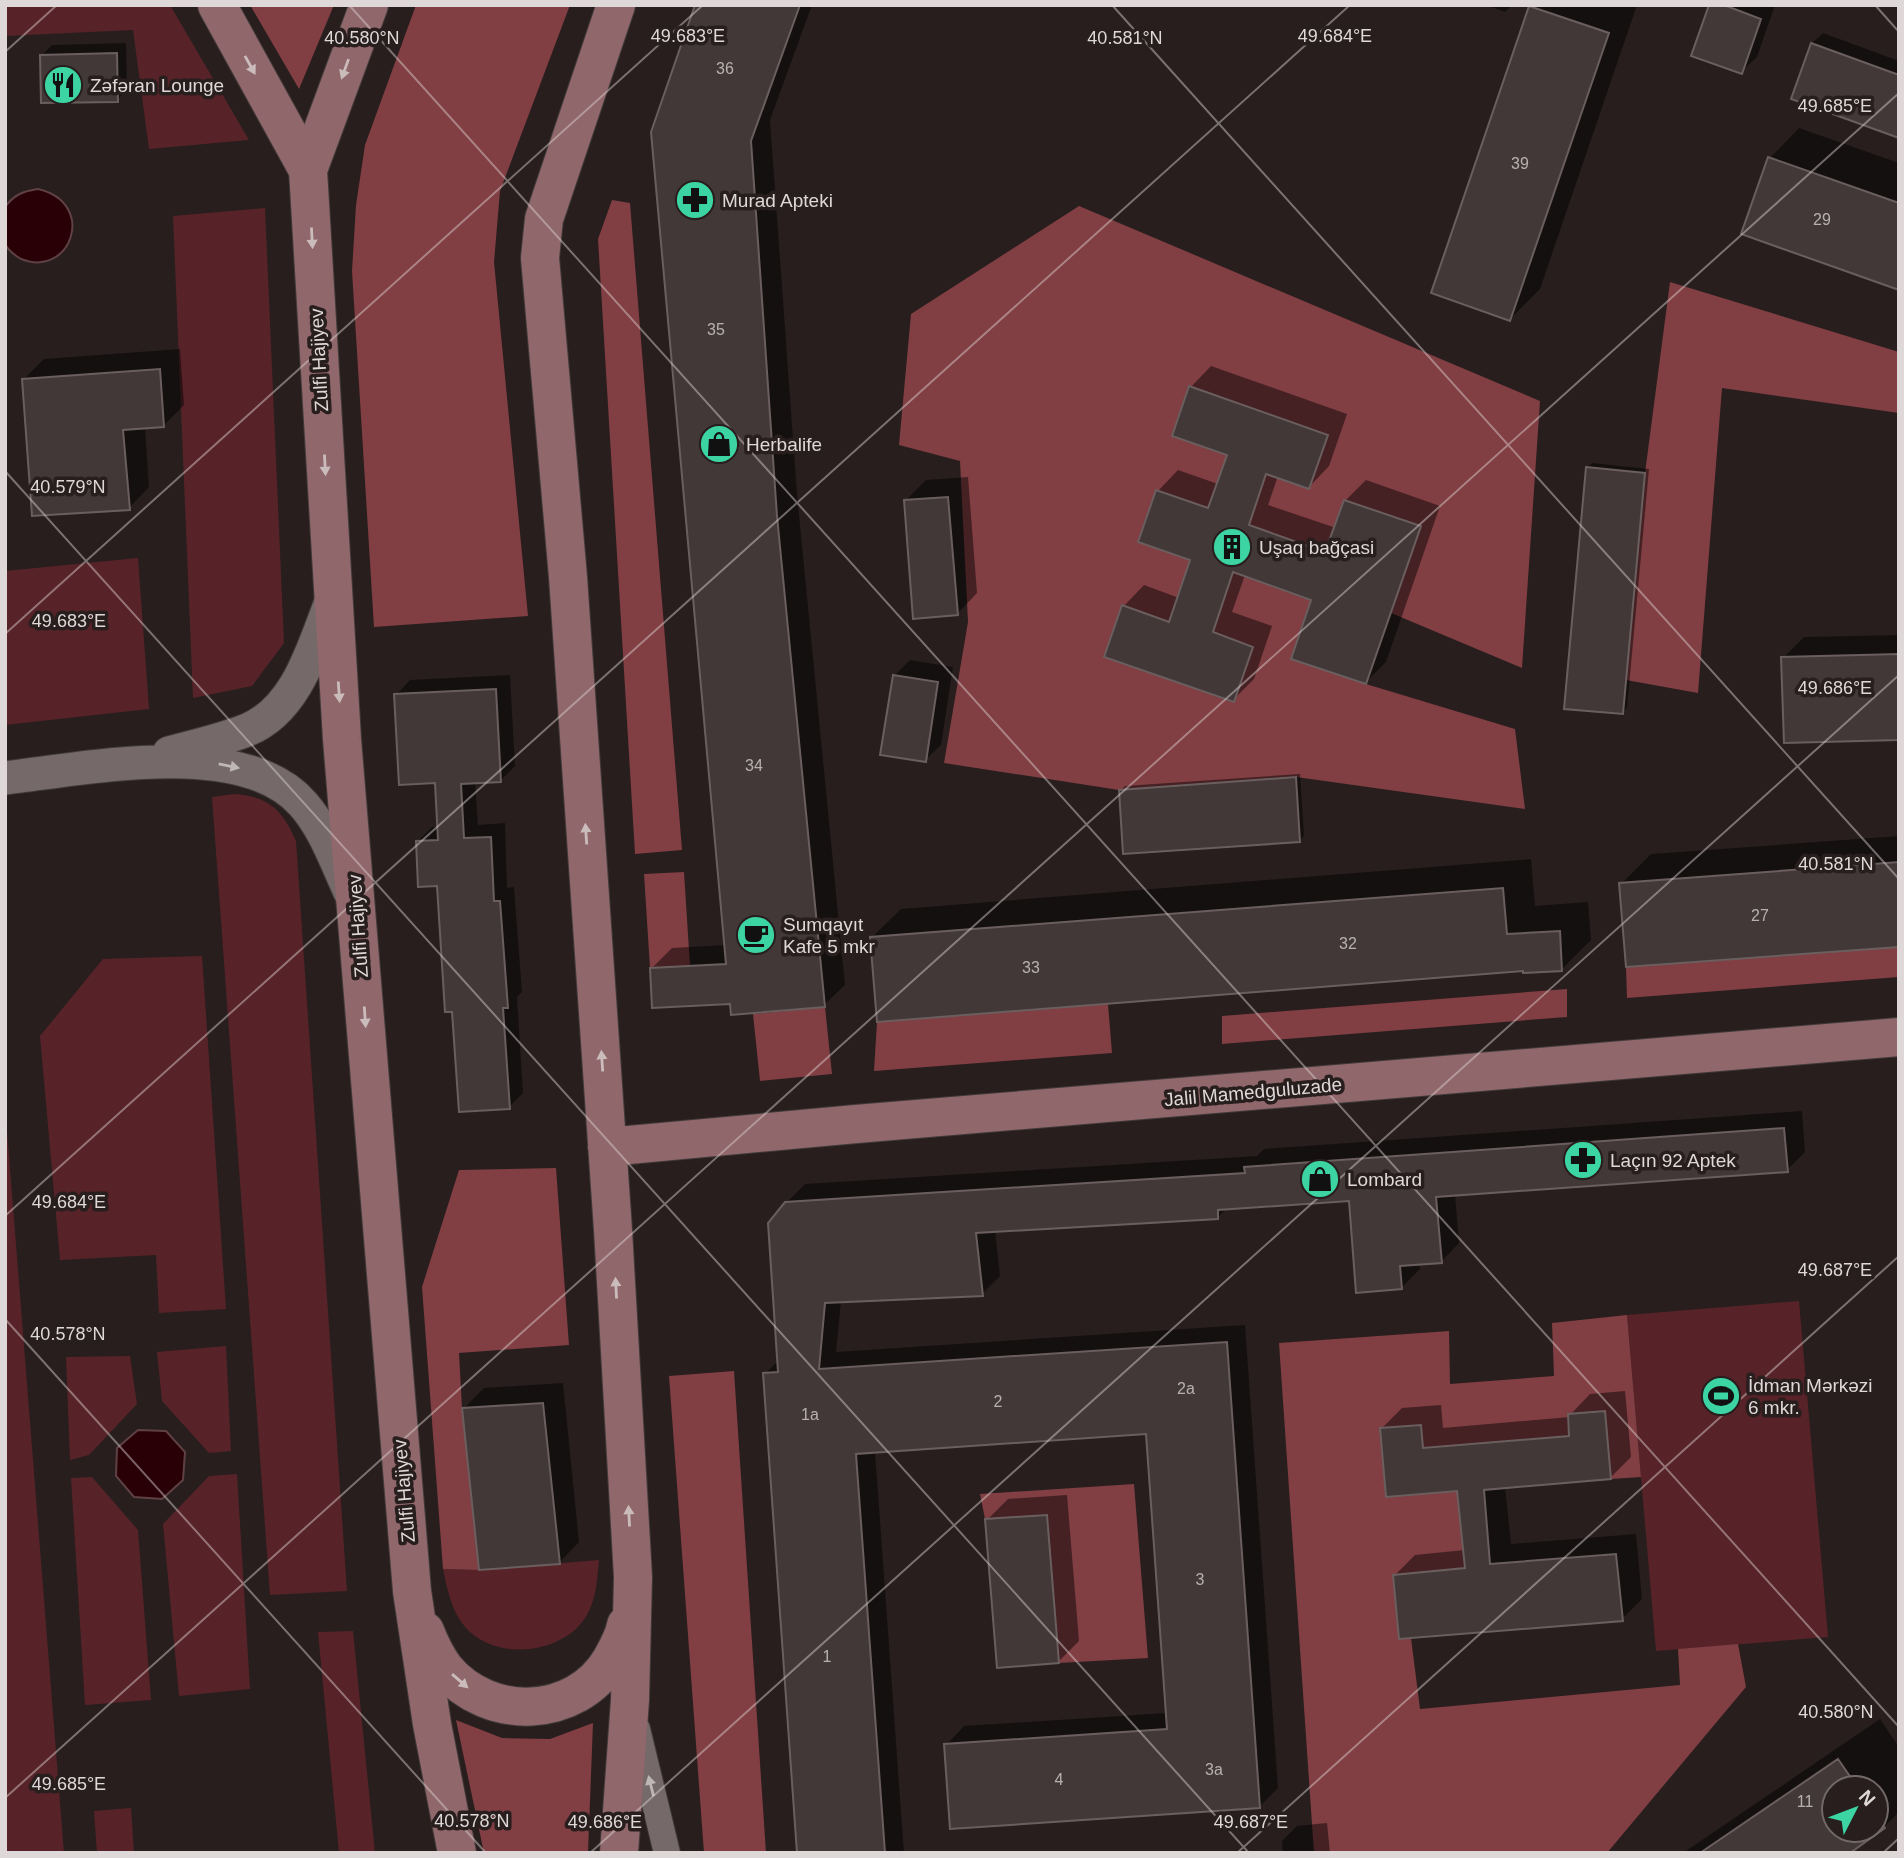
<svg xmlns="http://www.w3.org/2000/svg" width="1904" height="1858" viewBox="0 0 1904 1858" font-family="Helvetica,sans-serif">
<rect width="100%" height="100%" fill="#281e1e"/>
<path fill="#572328" d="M5,5h165l79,135 -100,9 -16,-119 -128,6z
M265,208l19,435 -32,43 -59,12 -20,-482z
M138,558l11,151 -144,16v-154z
M234,794c34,2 49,16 62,47l51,750 -77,4 -58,-798z
M202,956l24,353 -67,4 -3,-58 -96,5 -20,-224 63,-77z
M5,1105l59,748h-59z
M1799,1301l29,336 -172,14 -29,-336z
M226,1346l5,105 -22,2 -47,-52 -5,-49z
M130,1356l7,48 -48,51 -19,5 -4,-103z
M237,1474l13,215 -71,7 -16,-172 46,-48z
M92,1477l46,53 13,170 -66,5 -14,-227z
M599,1560c-2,18 -2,36 -11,53 -20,39 -85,49 -118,19 -18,-17 -22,-40 -27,-63l36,1z
M353,1631l22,222h-36l-21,-221z
M131,1808l3,45h-37l-3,-42z"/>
<path fill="#813e43" d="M250,5h84l-35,84z
M416,5h154l-70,186 -6,71 34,354 -154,11 -22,-356 4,-66 9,-60z
M612,200l18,3 52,647 -47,4 -37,-615z
M1079,206l461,195 -18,267 -131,-55 29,-87 -76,-26 -19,52 -76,-27 17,-51 43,14 18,-53 -138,-49 38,69 -19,53 -52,-17 -18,51 52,18 -21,62 -47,-17 -17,51 108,-24 20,-60 78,28 -20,59 75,25 149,45 10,80 -229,-32 -177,13 -175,-27 24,-141 -8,-161 -61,-16 12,-131z
M1670,282l229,70v61l-177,-25 -24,305 -72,-13 19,-207z
M684,872l6,94 -40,2 -6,-94z
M1899,947v30l-272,21 -1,-31z
M1567,989v28l-345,27v-28z
M1108,1004l4,49 -238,18 3,-49z
M825,1007l7,67 -72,7 -7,-67z
M556,1168l13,177 -110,8 3,55 17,162 -36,-1 -21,-282 37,-117z
M1627,1315l14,162 -30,2 -6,-68 -37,3 1,22 -146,12 -2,-23 -41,4 6,68 71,-6 8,77 -72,7 6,64 12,-1 9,71 260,-24 -2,-36 60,-5 8,43 -139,166h-293l-35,-510 170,-12 1,53 104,-8 -2,-53z
M734,1371l32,482h-62l-35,-477z
M1134,1484l14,174 -89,5 -12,-148 -62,4 -5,-25z
M456,1720l46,18 48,1 43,-16 -5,130h-104z"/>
<path fill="#280005" stroke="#5f4144" stroke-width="2" d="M38,189c60,14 33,90 -17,70 -5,-3 -13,-9 -16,-15 -3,-9 0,-27 0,-37 9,-12 18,-16 33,-18z
M138,1430l28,1 19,21 -2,28 -21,19 -28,-2 -18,-21 1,-28z"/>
<path fill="#0007" fill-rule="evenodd" d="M697,5h115l-42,115 27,374 48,491 -21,20 -93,-3 -80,-33 21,-21 54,-3z
M1486,5h26l-7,7z
M1532,5h105l-97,284 -30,30z
M1711,5h64l-18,52 -16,15z
M1823,33l76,28v75l-106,-38 19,-55z
M126,43l1,47 -10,10 -75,-45 10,-10z
M1799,128l100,35v126l-129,-131z
M180,349l4,56 -20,20 -19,2 4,60 -20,21 -106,-128 21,-21z
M1211,366l136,48 -18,52 -20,21 -31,-11 -10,29 68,23 9,-27 21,-21 74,26 -54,156 -20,20 -53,-84 -68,-23 -13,37 40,14 -18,53 -21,21 -109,-94 20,-21 35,13 14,-39 -35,-68 20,-21 40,14 11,-30 -38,-67z
M1592,463l57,6 -22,239 -5,5 -35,-245z
M968,477l9,116 -20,21 -52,-113 21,-21z
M1899,635v103l-116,-80 21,-21z
M910,660l43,7 -12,78 -16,15 -31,-84z
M510,675l5,91 -15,15 -25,1 3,43 27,-2 2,65 7,-1 8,105 -5,5 6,96 -14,14 -70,-223 -22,-42 15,-15h7l-2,-45 -41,-87 14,-15z
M1300,774l4,62 -4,4 -180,-49 5,-5z
M1899,836v109l-278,-61 30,-30z
M1531,859l4,47 53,-4 3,38 -29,29 -37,1 -654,-32 30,-29z
M1802,1111l3,41 -18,18 -332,24 4,49 -18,19 -22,1 1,6 -18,18 -52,-88 -122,8 -11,11 -222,12 5,46 -18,18 -141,7 -5,51 409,-27 33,463 -19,19 -313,-62 18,-19 203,-13 -19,-281 -273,19 29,402h-105l-34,-479 14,-14 7,-157 19,-19 452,-28 7,-7z
M563,1383l16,159 -20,21 -96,-154 21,-21z
M1625,1391l6,66 -21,21 -105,8 6,58 125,-10 6,65 -20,20 -227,-44 20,-20 50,-5 -6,-61 -78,-60 21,-21 39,-3 2,23 127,-11v-2l20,-21z
M1067,1495l12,146 -21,21 -71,-142 21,-21z
M1880,1719l19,28v65l-15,15 -37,26h-164zM1834,1788h42v42h-42z
M1327,1823l3,30h-47l-1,-12 15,-15z"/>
<path fill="#433838" stroke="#6a5e5e" stroke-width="2" d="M695,5h105l-49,136 26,375 48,491 -94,8 -1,-11 -78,4 -2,-40 76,-4 -75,-832z
M1709,5h15l37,14 -19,55 -51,-18z
M1529,6l80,27 -99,288 -79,-28z
M1811,43l88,32v63l-108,-39z
M117,53l1,49 -77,1 -1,-48z
M1768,157l131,46v87l-158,-56z
M160,369l4,58 -41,3 7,80 -98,6 -10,-137z
M1189,386l139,49 -19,54 -43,-15 -17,51 76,27 19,-52 77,26 -55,158 -75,-25 20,-59 -78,-28 -20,60 40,15 -19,55 -130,-45 18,-52 47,17 21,-62 -52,-18 18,-52 52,18 19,-53 -55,-19z
M1586,467l59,6 -22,241 -59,-5z
M948,497l10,118 -45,4 -9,-119z
M1899,654v86l-115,3 -3,-86z
M893,675l45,7 -12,80 -46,-7z
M496,689l5,93 -40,2 3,54 27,-1 3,64h6l8,107h-5l7,101 -51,3 -7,-100h-7l-8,-126 -19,1 -2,-46 22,-1 -3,-57 -36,2 -5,-91z
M1296,777l4,65 -177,12 -4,-64z
M1899,862v85l-273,20 -7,-84z
M1503,888l4,46 53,-3 2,40 -39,2v-2l-646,51 -7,-85z
M1784,1128l4,44 -352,25 6,66 -42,3 2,23 -46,4 -7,-92 -131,9v9l-242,14 7,63 -158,7 -6,66 408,-27 33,466 -310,21 -6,-85 223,-15 -21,-295 -290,20 29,399h-88l-34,-480 15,-1 -10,-149 17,-21 460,-29 -1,-6z
M543,1403l17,161 -81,6 -17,-162z
M1605,1411l6,68 -127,11 6,74 126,-10 7,67 -224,18 -6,-64 72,-7 -8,-77 -71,6 -6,-69 41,-3 2,23 146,-12 -1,-22z
M1047,1515l12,148 -62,5 -12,-149z
M1838,1759l20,29h-24v42h42v-16l9,14 -35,25h-150z"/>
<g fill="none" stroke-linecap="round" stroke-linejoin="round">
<g stroke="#423a3a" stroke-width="28">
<path id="minor" d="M637,1729l30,124"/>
</g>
<g stroke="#423a3a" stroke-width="35">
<path id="tertiary" d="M169,753c25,-7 53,-13 78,-23 52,-21 67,-87 86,-133
M5,778c80,-9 238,-43 298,26 22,25 33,58 47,88"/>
</g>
<g stroke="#423a3a" stroke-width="40">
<path id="secondary" d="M217,5l91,165
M369,5l-61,165 34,569 70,852 20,133 25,129
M616,5l-72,214 -4,39 28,319 45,653 20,347 -3,123 -11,153
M607,1147l249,-23 1043,-87
M425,1631c5,13 12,27 20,38 44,53 131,50 166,-9 6,-11 13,-23 15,-35"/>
</g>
<use href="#minor" stroke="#756969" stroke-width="26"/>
<use href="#tertiary" stroke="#756969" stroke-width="33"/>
<use href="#secondary" stroke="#90676a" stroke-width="38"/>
</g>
<defs><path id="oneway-solid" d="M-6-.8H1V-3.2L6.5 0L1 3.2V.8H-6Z" transform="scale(1.75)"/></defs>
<g fill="#cbbcbc">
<use href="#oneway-solid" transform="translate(250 65) rotate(61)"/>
<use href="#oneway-solid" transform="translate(345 69) rotate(110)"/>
<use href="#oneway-solid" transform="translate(312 238) rotate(87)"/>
<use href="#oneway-solid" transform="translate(325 465) rotate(87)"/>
<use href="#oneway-solid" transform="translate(339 692) rotate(86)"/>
<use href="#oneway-solid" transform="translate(586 834) rotate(-94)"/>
<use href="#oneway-solid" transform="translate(365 1017) rotate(86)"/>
<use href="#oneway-solid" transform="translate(602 1061) rotate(-94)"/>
<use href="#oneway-solid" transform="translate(616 1288) rotate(-93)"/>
<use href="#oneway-solid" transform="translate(629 1516) rotate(-93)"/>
<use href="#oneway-solid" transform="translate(460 1681) rotate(41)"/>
</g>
<g fill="#bfb7b7">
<use href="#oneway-solid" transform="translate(229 766) rotate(11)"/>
<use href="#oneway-solid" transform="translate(651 1786) rotate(-104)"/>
</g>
<path fill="none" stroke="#dfd8d8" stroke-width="2" stroke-opacity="0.45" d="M349,5l1550,1722M1112,5l787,874M1875,5l24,27M5,52l52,-47M5,471l1244,1382M5,634l698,-629M5,1216l1345,-1211M5,1319l481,534M5,1798l1894,-1705M590,1853l1309,-1178M1237,1853l662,-597M1883,1853l16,-15"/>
<defs>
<g id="restaurant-disc" transform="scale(2.0125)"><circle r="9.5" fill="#3dd4a3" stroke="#281e1e"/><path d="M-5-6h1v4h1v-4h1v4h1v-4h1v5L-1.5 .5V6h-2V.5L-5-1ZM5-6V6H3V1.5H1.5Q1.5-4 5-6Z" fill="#111"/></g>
<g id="pharmacy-disc" transform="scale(2.0125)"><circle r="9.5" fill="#3dd4a3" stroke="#281e1e"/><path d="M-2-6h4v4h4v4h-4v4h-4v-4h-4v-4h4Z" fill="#111"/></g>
<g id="shop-disc" transform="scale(2.0125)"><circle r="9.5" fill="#3dd4a3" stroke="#281e1e"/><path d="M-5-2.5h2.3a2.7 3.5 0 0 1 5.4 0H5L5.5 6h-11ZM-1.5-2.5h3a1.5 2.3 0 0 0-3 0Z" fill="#111"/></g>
<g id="building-disc" transform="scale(2.0125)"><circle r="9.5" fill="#3dd4a3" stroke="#281e1e"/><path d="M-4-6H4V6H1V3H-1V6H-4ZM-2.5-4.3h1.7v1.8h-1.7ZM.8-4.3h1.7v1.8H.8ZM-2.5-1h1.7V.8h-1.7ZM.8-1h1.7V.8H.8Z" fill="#111"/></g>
<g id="cafe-disc" transform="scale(2.0125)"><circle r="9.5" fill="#3dd4a3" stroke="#281e1e"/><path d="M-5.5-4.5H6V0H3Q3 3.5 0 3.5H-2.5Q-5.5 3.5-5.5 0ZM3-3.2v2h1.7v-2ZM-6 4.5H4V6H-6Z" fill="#111"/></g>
<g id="stadium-disc" transform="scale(2.0125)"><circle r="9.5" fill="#3dd4a3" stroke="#281e1e"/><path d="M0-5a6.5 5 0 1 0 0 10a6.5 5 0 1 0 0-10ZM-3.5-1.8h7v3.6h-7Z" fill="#111"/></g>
</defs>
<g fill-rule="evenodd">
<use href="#restaurant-disc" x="63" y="85"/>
<use href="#pharmacy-disc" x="695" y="200"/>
<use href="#shop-disc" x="719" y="444"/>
<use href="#building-disc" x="1232" y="547"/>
<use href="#cafe-disc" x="756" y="935"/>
<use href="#pharmacy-disc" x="1583" y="1160"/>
<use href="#shop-disc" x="1320" y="1179"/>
<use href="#stadium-disc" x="1721" y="1396"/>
</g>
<g text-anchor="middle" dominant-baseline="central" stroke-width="7" stroke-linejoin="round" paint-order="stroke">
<g font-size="16" fill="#b8b0b0">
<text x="725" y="68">36</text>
<text x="1520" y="163">39</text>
<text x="1822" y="219">29</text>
<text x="716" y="329">35</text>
<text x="754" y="765">34</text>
<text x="1760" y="915">27</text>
<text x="1348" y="943">32</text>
<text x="1031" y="967">33</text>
<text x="1186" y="1388">2a</text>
<text x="998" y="1401">2</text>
<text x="810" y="1414">1a</text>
<text x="1200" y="1579">3</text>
<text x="827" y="1656">1</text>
<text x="1214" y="1769">3a</text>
<text x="1059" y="1779">4</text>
<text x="1805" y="1801">11</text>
</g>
<g font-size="19" fill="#dfd8d8" stroke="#281e1e" text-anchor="start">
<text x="90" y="85">Zәfәran Lounge</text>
<text x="722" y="200">Murad Apteki</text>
<text x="746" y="444">Herbalife</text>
<text x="1259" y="547">Uşaq bağçasi</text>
<text x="783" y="924">Sumqayıt<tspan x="783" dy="22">Kafe 5 mkr</tspan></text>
<text x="1610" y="1160">Laçın 92 Aptek</text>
<text x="1347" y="1179">Lombard</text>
<text x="1748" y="1385">İdman Mәrkәzi<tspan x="1748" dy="22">6 mkr.</tspan></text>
</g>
<g font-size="19" fill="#dfd8d8" stroke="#281e1e">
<text transform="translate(319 360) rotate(-93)">Zulfi Hajiyev</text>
<text transform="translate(358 926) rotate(-94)">Zulfi Hajiyev</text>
<text transform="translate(1253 1092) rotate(-5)">Jalil Mamedguluzade</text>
<text transform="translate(404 1491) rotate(-95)">Zulfi Hajiyev</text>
</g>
</g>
<g font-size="18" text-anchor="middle" fill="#dfd8d8" stroke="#281e1e" stroke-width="7" stroke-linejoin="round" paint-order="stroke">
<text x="688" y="42">49.683°E</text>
<text x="1335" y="42">49.684°E</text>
<text x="362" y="44">40.580°N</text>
<text x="1125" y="44">40.581°N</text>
<text x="1835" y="112">49.685°E</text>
<text x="68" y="493">40.579°N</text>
<text x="69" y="627">49.683°E</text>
<text x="1835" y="694">49.686°E</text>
<text x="1836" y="870">40.581°N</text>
<text x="69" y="1208">49.684°E</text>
<text x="1835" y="1276">49.687°E</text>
<text x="68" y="1340">40.578°N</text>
<text x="1836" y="1718">40.580°N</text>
<text x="69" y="1790">49.685°E</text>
<text x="472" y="1827">40.578°N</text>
<text x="605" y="1828">49.686°E</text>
<text x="1251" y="1828">49.687°E</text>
</g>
<rect width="1904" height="1858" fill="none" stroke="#dfd8d8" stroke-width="14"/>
<g transform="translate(1855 1809) rotate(48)"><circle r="33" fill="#281e1e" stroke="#716868" stroke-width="2"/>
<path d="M0-5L12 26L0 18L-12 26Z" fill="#3dd4a3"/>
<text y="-10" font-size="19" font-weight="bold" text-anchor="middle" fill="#dfd8d8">N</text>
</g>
</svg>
